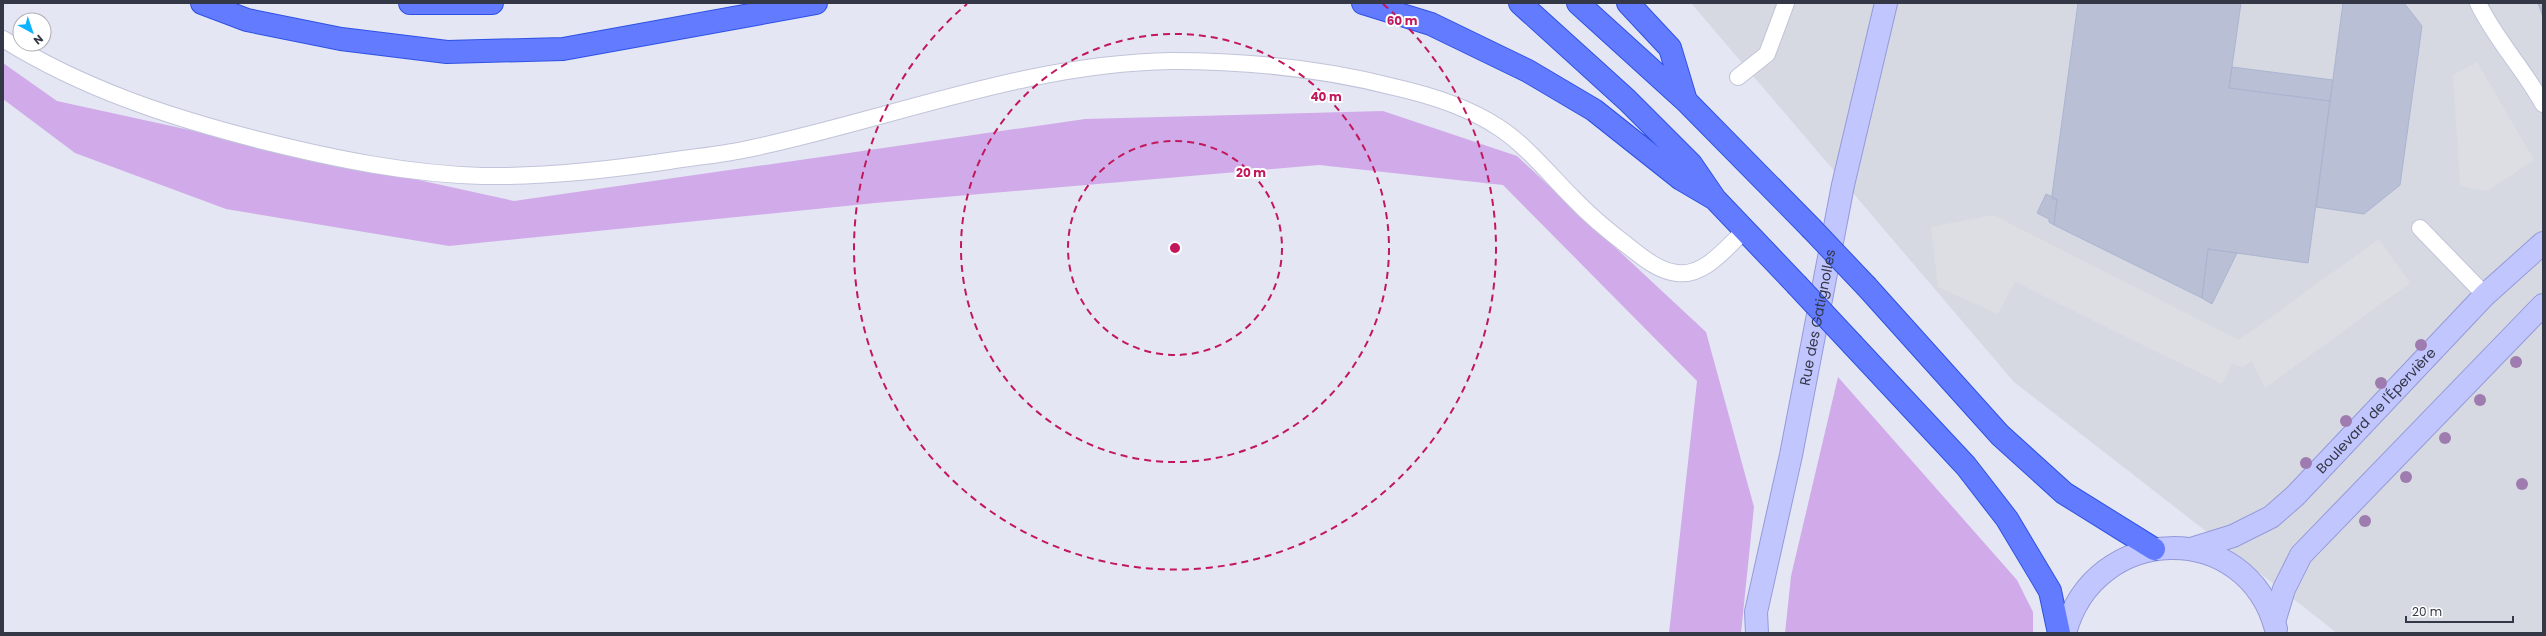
<svg xmlns="http://www.w3.org/2000/svg" width="2546" height="636" viewBox="0 0 2546 636" font-family="Poppins,sans-serif">
<rect width="100%" height="100%" fill="#e4e6f3"/>
<path fill="#d6d9e2" d="M1691,3h852v630h-206l-323,-251z"/>
<path fill="#d1abe9" d="M3,63l54,38 457,100 571,-82 298,-8 134,45 189,176 48,175 -13,126h-72l28,-252 -194,-196 -184,-20 -444,38 -426,43 -223,-37 -151,-56 -72,-54z
M1838,377l179,203 16,32v21h-248l6,-57z"/>
<path fill="#dddee3" d="M2477,62l57,98 -47,31 -27,-5 -7,-111z
M1993,215l246,125 140,-101 31,44 -145,105 -13,-27 -9,6 -11,-3 -10,20 -207,-102 -17,32 -60,-27 -7,-60z"/>
<path fill="#b9bfd5" stroke="#acb4d0" d="M2078,3h163l-12,85 101,13 -22,162 -100,-14 -6,49 -148,-73 3,-26h-5v-4z
M2343,3h61l18,23 -22,159 -36,29 -48,-7z
M2538,3h5v14z
M2232,67l101,13 -3,21 -101,-13z
M2046,194l11,5 -3,26 -5,-3v-3l-12,-6z
M2208,249l29,4 -25,51 -10,-6z"/>
<g fill="none" stroke-linecap="round" stroke-linejoin="round">
<g stroke="#c0c4d9" stroke-width="18">
<path id="lane" d="M2478,3c17,36 46,66 65,101
M3,39c80,50 169,79 260,102 72,18 146,33 220,35 63,1 125,-6 186,-15 25,-4 50,-6 74,-11 142,-29 282,-87 429,-89 75,0 148,7 222,26 36,8 72,19 104,40 28,18 50,46 74,70 17,18 36,34 56,49 14,11 30,25 49,27 27,4 50,-26 68,-43
M1738,77l29,-23 19,-51
M2420,228l65,67"/>
</g>
<g stroke="#949ad8" stroke-width="24">
<g id="secondary">
<path id="s1" d="M2191,549l42,-13 38,-19 24,-21 190,-201 58,-52"/>
<path d="M2274,622l10,-33 17,-34 242,-250"/>
<path id="s2" d="M1757,633l-1,-21 35,-157 52,-270 43,-182"/>
<path d="M2065,633c29,-110 181,-115 211,-4"/>
</g>
</g>
<g stroke="#2e51e3" stroke-width="24">
<path id="highway" d="M202,3l45,17 94,19 106,13 116,-3 253,-46
M410,3h82
M1363,3l68,21 97,47 66,39 87,69 34,20
M1520,3l107,97 64,64 24,35 81,85
M1578,3l108,98 125,127
M1628,3l42,45 16,53
M1867,287l133,148 64,58 90,56
M1853,345l113,121 41,53 43,72 9,42"/>
</g>
<use href="#lane" stroke="#fff" stroke-width="16"/>
<use href="#secondary" stroke="#c2c6ff" stroke-width="22"/>
<use href="#highway" stroke="#637cff" stroke-width="22"/>
<g stroke="#2e51e3" stroke-width="24" stroke-linecap="butt">
<path id="highway-bridge" d="M1811,228l56,59
M1796,284l57,61"/>
</g>
<use href="#highway-bridge" stroke="#637cff" stroke-width="22"/>
</g>
<g fill="#9f7caf">
<circle cx="2421" cy="345" r="6"/>
<circle cx="2516" cy="362" r="6"/>
<circle cx="2381" cy="383" r="6"/>
<circle cx="2480" cy="400" r="6"/>
<circle cx="2346" cy="421" r="6"/>
<circle cx="2445" cy="438" r="6"/>
<circle cx="2306" cy="463" r="6"/>
<circle cx="2406" cy="477" r="6"/>
<circle cx="2522" cy="484" r="6"/>
<circle cx="2365" cy="521" r="6"/>
</g>
<g fill="none" stroke="#c2185b" stroke-width="2" stroke-dasharray="7 5">
<circle cx="1175" cy="248" r="107"/>
<circle cx="1175" cy="248" r="214"/>
<path d="M1383 4A321 321 0 1 1 967 4"/>
</g>
<g text-anchor="middle" dominant-baseline="central" stroke-width="4" stroke-linejoin="round" paint-order="stroke">
<g font-size="14" fill="#343745" stroke="#fff">
<text stroke="none"><textPath href="#s2" startOffset="322">Rue des Gatignolles</textPath></text>
<text stroke="none"><textPath href="#s1" startOffset="236">Boulevard de l'Épervière</textPath></text>
</g>
</g>
<circle cx="1175" cy="248" r="6" fill="#c2185b" stroke="#fff" stroke-width="2"/>
<g font-size="12" text-anchor="middle" font-weight="bold" fill="#c2185b" stroke="#fff" stroke-width="4" stroke-linejoin="round" paint-order="stroke">
<text x="1402" y="25">60 m</text>
<text x="1326" y="101">40 m</text>
<text x="1251" y="177">20 m</text>
</g>
<rect width="2546" height="636" fill="none" stroke="#343745" stroke-width="8"/>
<g transform="translate(32 32) rotate(140)"><circle r="19" fill="#ffffff" stroke="#aeafb5"/>
<path d="M0-3L7 15L0 10L-7 15Z" fill="#0fb2ff"/>
<text y="-6" font-size="11" font-weight="bold" text-anchor="middle" fill="#343745">N</text>
</g>
<path d="M2406 616v6h107v-6" fill="none" stroke="#343745" stroke-width="2"/>
<text x="2412" y="616" font-size="12" fill="#343745" stroke="#ffffff" stroke-width="3" paint-order="stroke">20 m</text>
</svg>
